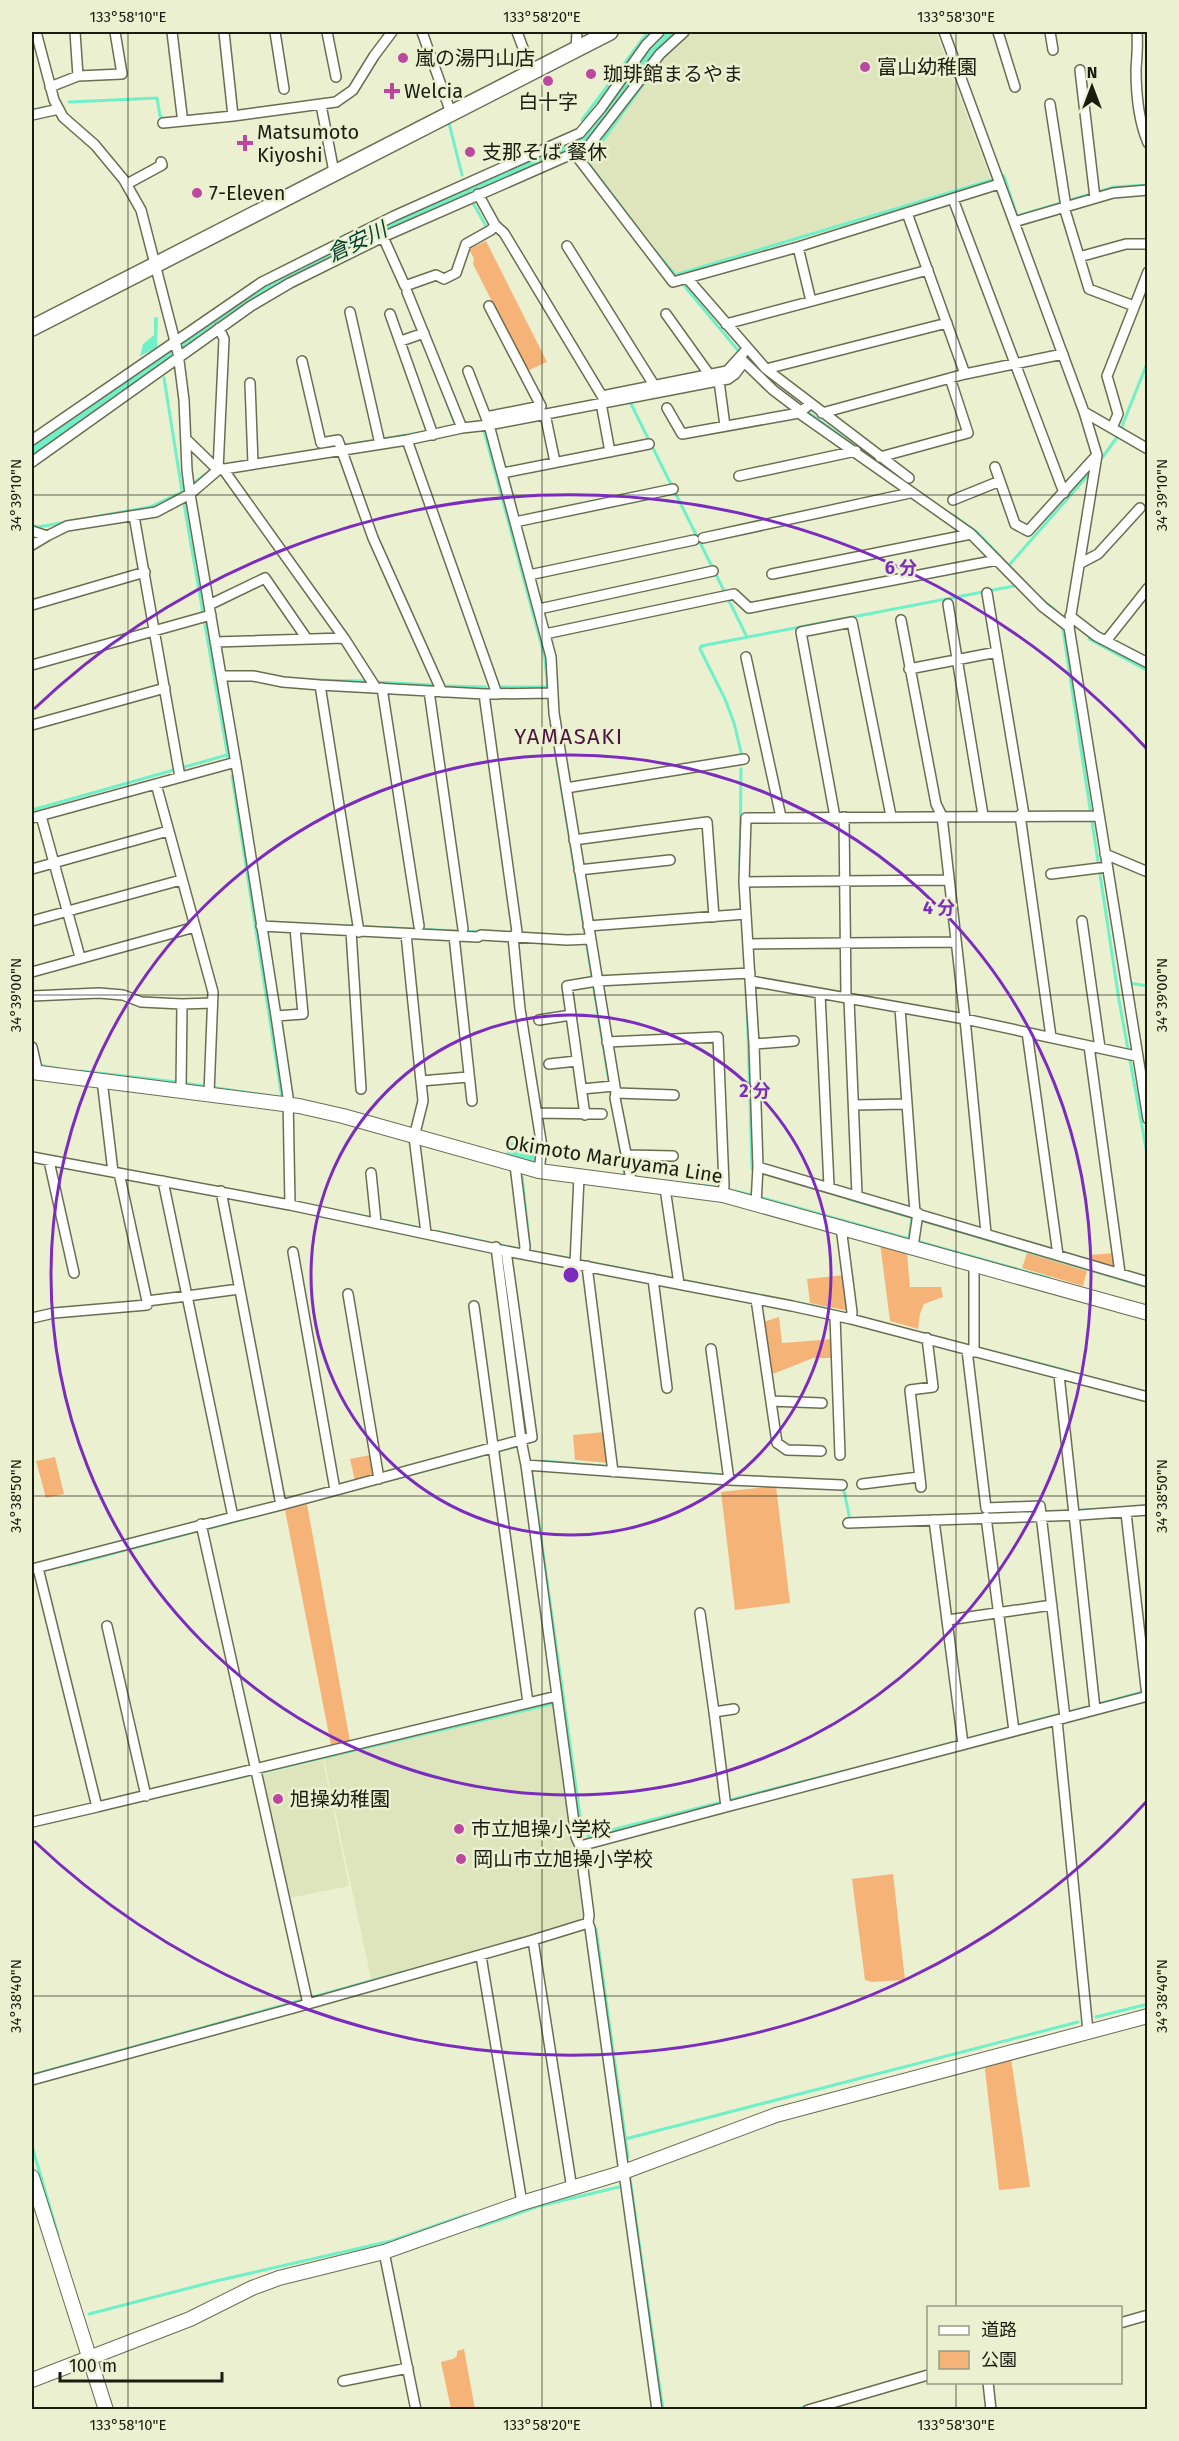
<svg xmlns="http://www.w3.org/2000/svg" width="1179" height="2441" viewBox="0 0 1179 2441" font-family="'Fira Sans','Noto Sans JP',sans-serif">
<rect width="100%" height="100%" fill="#ebf1d0"/>
<path fill="#dee5bd" d="M694,32h242l54,146 -315,96 -86,-112 74,-103 10,-11z
M551,1705l4,2 6,61 22,148 -1,5 -211,58 -47,-220z
M323,1760l26,126 -60,12 -26,-122 1,-2z"/>
<path fill="#f6b378" d="M486,241l61,121 -20,9 -54,-107 1,-5 -5,-10z
M880,1243l27,9 3,35h31l2,10 -19,7 -4,10 -2,15 -28,-8z
M1027,1253l60,18 -4,15 -61,-18z
M1115,1253v13l-24,-6 -1,-5z
M844,1275l5,36 -39,-8 -3,-24z
M779,1317l3,26 52,-4 1,19h-22l-40,16 -5,-16 -5,-36z
M605,1432l3,31 -33,-3 -2,-25z
M370,1455l4,18 -3,4 -16,4 -5,-22z
M55,1457l9,37 -18,4 -10,-37z
M776,1486l14,117 -55,7 -14,-118z
M307,1504l43,237 -19,4 -46,-235z
M893,1874l12,106 -33,2 -7,-2 -13,-101z
M1011,2058l19,129 -31,3 -14,-120 1,-6z
M464,2349l11,60h-24l-10,-47 12,-3 4,-3v-5z"/>
<path fill="#6ff0c8" d="M158,317l-1,31 -17,8 3,-12 11,-9v-17z
M510,1142l25,6 -1,18 -29,-7z"/>
<g fill="none" stroke-linecap="round" stroke-linejoin="round">
<path stroke="#6ff0c8" stroke-width="3" d="M69,102l88,-4 3,18 5,4
M32,110l14,-3
M582,120l66,-88
M449,123l13,52
M585,159l53,70
M587,162l66,-91
M1001,177l3,-1 13,40 97,-29 34,-2
M466,188l2,6
M472,201l15,27
M649,244l29,34
M675,275l316,-95
M682,283l59,71
M164,378l18,113
M629,400l118,237
M447,403l9,23
M805,410l62,45
M483,427l62,231 5,57
M346,445l73,-12
M298,453l37,-6
M1102,458l21,-29 -1,-3 26,-65
M194,483l18,-14
M184,504l44,253
M951,514l26,18 54,57
M32,525l6,2 112,-20 34,-16
M1010,564l80,-91
M1038,596l18,15
M1063,630l56,370 29,159
M1089,639l59,32
M308,680l56,1
M377,682l55,3
M447,686l39,1
M502,687h45
M551,724l61,376
M741,752l-7,-29 -9,-24 -25,-50 1,-3 318,-61
M232,776l50,322
M32,810l195,-55
M740,866l1,-97
M741,899v12
M347,926l134,6
M1129,983l19,3
M747,1003l5,166 5,1
M39,1065l26,5
M81,1071l96,11 94,14
M1147,1081h1
M616,1124l9,53
M522,1177l8,74
M681,1183l36,4 35,8 297,83
M849,1199l299,88
M354,1214l170,36
M909,1239l3,-21
M557,1256l262,51 249,64
M503,1264l23,164
M544,1461l58,5
M680,1472l47,3
M532,1474l50,356
M843,1486l7,34
M1042,1512l63,-3
M210,1528l304,-81
M69,1565l125,-33
M1069,1712l77,-21
M918,1752l142,-38
M177,1792l375,-88
M588,1836l300,-76
M596,1929l32,228
M1096,2017l52,-13
M32,2075l371,-103
M625,2139l453,-117
M32,2146l26,89
M630,2178l33,232
M477,2225l2,2 60,-21 80,-19
M89,2314l127,-33 175,-40 75,-26
M795,2410l13,-4"/>
<path stroke="#6ff0c8" stroke-width="20" d="M32,452l215,-153c106,-63 222,-109 334,-158l9,-6 65,-90 15,-13"/>
<g stroke="#696e51" stroke-width="12">
<path id="street" d="M36,32l18,68 9,17 32,28 29,35 17,30 37,143 6,47 3,70 3,24 48,281 38,241 12,81 2,108 216,46 286,55 59,13
M172,32l10,83
M224,32l9,84
M275,32l9,57
M327,32l9,45
M422,32l29,81
M517,32l15,40
M944,32l140,380 13,43 -28,172 79,492
M998,32l17,55
M1050,32l3,18
M1137,32c1,13 0,24 -1,37 0,23 3,53 12,74
M576,49l1,-17
M1080,70l15,128
M78,76l44,-2 -7,-42
M50,87l28,-11 -3,-44
M1050,104l16,103
M321,105l13,67
M32,115l27,-6
M163,123l70,-7 103,-14 17,-12 21,-34 18,-24
M575,154l98,128 125,-35 201,-63
M127,184l35,-19 -1,-3
M478,194l17,31 9,8 98,163 125,-25 20,-22
M953,199l111,294
M1064,207l25,82 45,17
M907,213l58,161
M1014,222l99,-29 35,-3
M383,237l22,49 31,-11 8,4 12,-6 10,-29 25,-14 4,-5
M567,246l87,139
M798,247l13,54
M1079,257l47,-13h22
M687,278l79,91 143,109
M350,312l30,132
M390,314l43,121
M666,314l43,60
M726,324l202,-54
M401,341l23,-8
M741,359l32,31 29,22
M302,361l19,82 17,-3 35,98 69,154
M766,369l181,-46
M468,371l21,54 62,232 3,56 62,380 -1,5 17,86
M719,381l6,45
M250,383l3,81
M601,403l9,49
M667,408l15,26 117,-21 11,-9
M1084,412l64,37
M799,413l172,121 72,73 26,20
M822,413l143,-39 98,-20
M545,414l10,48
M486,417l55,-11 -52,-100
M462,428l27,-3 239,-46 7,-5 9,-12
M1112,428l6,-14 -11,-38 41,-104
M32,440l230,-158 132,-66 186,-83 21,-25 45,-63 13,-13
M187,440l31,30
M407,440l90,254
M880,457l88,-24 -18,-55
M32,462l219,-156 39,-23 93,-46 205,-90 72,-93 24,-22
M995,467l20,57 13,7 68,-75
M223,469l121,169 32,50
M218,470l6,-131 -5,-11
M503,473l146,-29
M739,476l117,-25
M953,500l47,-19
M134,516l46,261
M515,522l158,-33
M32,531l15,5 20,-10 89,-14 34,-18 28,-24 189,-30 55,-12 -55,-136
M703,538l207,-45
M32,545l15,-9
M1079,564l19,-10 42,-46
M772,574l199,-40
M529,575l165,-35
M987,593l37,222
M948,604l35,211
M32,605l113,-33
M209,605l56,-27 42,61
M539,609l174,-38
M1070,616l26,20 52,27
M901,620l35,184 6,12 23,203 21,214
M545,634l189,-40 15,14 248,-48
M1106,641l42,-53
M215,642l129,-4
M746,657l35,160
M32,665l179,-50
M909,669l88,-17
M221,676h32l30,6 37,3 164,9 67,-1
M320,685l39,247
M382,688l37,238
M429,691l34,238
M484,694l33,238 -4,5 7,72 22,138 -3,24
M32,725l133,-37
M156,784l57,208 -4,102
M566,788l178,-29
M1020,815l31,222
M41,816l39,141
M835,817l-34,-185 51,-10 39,194
M844,817l2,181
M32,818l204,-56
M574,840l133,-18 7,95
M1105,854l43,18
M32,869l136,-38
M579,870l91,-10
M1051,874l56,-7
M744,882l205,-2
M32,921l149,-41
M1082,921l18,127
M261,926l217,11 3,-2 86,5 23,-1
M588,926l158,-12
M351,931l10,158
M406,934l17,167 -9,36 12,96
M454,936l18,165
M748,944l208,-2
M32,972l163,-45
M751,981l214,38 171,37
M820,994l9,192
M32,996l67,-3 24,2 18,7 41,2 30,-1
M849,999l8,196
M900,1008l15,205
M276,1016l27,-2 -8,-86
M539,1020l32,-5
M1027,1032l31,223
M607,1042l111,-5 6,148 -1,10
M754,1044l40,-3
M1089,1046l31,227
M32,1047l6,26
M549,1064l28,-3
M102,1080l11,92
M421,1081l47,-4
M582,1089l32,-3
M181,1090l1,-86
M616,1093l58,2
M854,1105l52,-1
M537,1113l65,1
M585,1115l-18,-129 30,-5 153,-8
M628,1155l45,1
M32,1157l258,48
M49,1161l25,112
M515,1165l10,82 -1,7
M758,1167l-4,-123 -10,-162 2,-64 353,-2
M119,1173l28,128 40,-5 -24,-115
M371,1173l5,49
M665,1188l14,96
M221,1191l60,314 240,-65 -25,-193
M756,1204l2,-37 390,115
M841,1227l11,85 -1,7 297,78
M913,1247l5,-34
M506,1251l26,186 -11,3 5,25
M293,1252l42,238
M575,1264l4,-87
M974,1264v88
M587,1266l26,206
M653,1279l14,109
M239,1289l-52,7 46,221 48,-12
M348,1294l31,185
M756,1299l21,144 10,7 34,1
M474,1306l54,397
M835,1316l5,139
M32,1318l22,-5 93,-8v-4
M711,1349l18,131 113,5
M967,1350l19,158 54,-2 25,212
M1059,1375l36,334
M771,1401l51,2
M862,1484l57,-7
M921,1487l-11,-97 23,-3 -6,-49
M1126,1513l21,183
M986,1517l28,214
M934,1520l29,224
M848,1523l232,-8 68,-5
M201,1524l107,480 225,-64
M32,1569l201,-52
M700,1613l14,99 20,-3
M948,1620l104,-15
M107,1626l39,170
M557,1696l19,141 4,9
M714,1712l12,95 422,-111
M1057,1720l31,311
M97,1807l460,-111 -31,-231 203,15
M32,1822l65,-15 -59,-239
M481,1956l41,247
M32,2080l276,-76
M572,2189l-39,-249 55,-17
M384,2252l32,158
M1120,2323l28,-8
M343,2381l65,-13
M988,2382l3,28
M657,2410l-67,-482 -2,-5 1,-8 -9,-69 146,-39
M808,2410l120,-35"/>
</g>
<g stroke="#696e51" stroke-width="16">
<path id="secondary" d="M32,1072l267,34 44,10 196,55 184,24 425,118
M32,2177l74,233
M32,2380l158,-61 62,-31 27,-10 105,-26 138,-49 96,-29 158,-59 372,-99"/>
</g>
<g stroke="#696e51" stroke-width="18">
<path id="primary" d="M32,328l578,-296"/>
</g>
<use href="#street" stroke="#fff" stroke-width="9"/>
<use href="#secondary" stroke="#fff" stroke-width="14"/>
<use href="#primary" stroke="#fff" stroke-width="15"/>
</g>
<path fill="none" stroke="#1a1c10" stroke-width="1.5" stroke-opacity="0.45" d="M128,32v2378M542,32v2378M956,32v2276M32,495h1116M32,995h1116M32,1496h1116M32,1996h1116M956,2382v28"/>
<g fill="none" stroke="#7b2cbf" stroke-width="3">
<circle cx="571" cy="1275" r="260"/>
<circle cx="571" cy="1275" r="520"/>
<path d="M1146 1802A780 780 0 0 1 34 1841M34 709A780 780 0 0 1 1146 748"/>
</g>
<g fill="#bc479e" stroke="#ebf1d0" stroke-width="2">
<circle cx="403" cy="58" r="6"/>
<circle cx="865" cy="67" r="6"/>
<circle cx="591" cy="74" r="6"/>
<circle cx="548" cy="81" r="6"/>
<path d="M389 82h6v6h6v6h-6v6h-6v-6h-6v-6h6z"/>
<path d="M242 134h6v6h6v6h-6v6h-6v-6h-6v-6h6z"/>
<circle cx="470" cy="152" r="6"/>
<circle cx="197" cy="193" r="6"/>
<circle cx="278" cy="1799" r="6"/>
<circle cx="459" cy="1829" r="6"/>
<circle cx="461" cy="1859" r="6"/>
</g>
<g text-anchor="middle" dominant-baseline="central" stroke-width="5" stroke-linejoin="round" paint-order="stroke">
<g font-size="20" fill="#1a1c10" stroke="#ebf1d0" text-anchor="start">
<text x="415" y="58">嵐の湯円山店</text>
<text x="877" y="67">富山幼稚園</text>
<text x="603" y="74">珈琲館まるやま</text>
<text x="404" y="91">Welcia</text>
<text x="548" y="102" text-anchor="middle">白十字</text>
<text x="257" y="132">Matsumoto<tspan x="257" dy="23">Kiyoshi</tspan></text>
<text x="482" y="152">支那そば 餐休</text>
<text x="209" y="193">7-Eleven</text>
<text x="290" y="1799">旭操幼稚園</text>
<text x="471" y="1829">市立旭操小学校</text>
<text x="473" y="1859">岡山市立旭操小学校</text>
</g>
<g font-size="20" fill="#1a1c10" stroke="#ebf1d0">
<text transform="translate(614 1159) rotate(9)">Okimoto Maruyama Line</text>
</g>
<g font-size="21" font-style="italic" fill="#034030" stroke="#ebf1d0">
<text transform="translate(357 242) rotate(-26)">倉安川</text>
</g>
<g font-size="22" letter-spacing="1.5" fill="#4c143e" stroke="#ebf1d0">
<text x="569" y="736">YAMASAKI</text>
</g>
</g>
<circle cx="571" cy="1275" r="9" fill="#7b2cbf" stroke="#ebf1d0" stroke-width="3"/>
<g font-size="18" text-anchor="middle" font-weight="bold" fill="#7b2cbf" stroke="#ebf1d0" stroke-width="5" stroke-linejoin="round" paint-order="stroke">
<text x="901" y="574">6 分</text>
<text x="939" y="914">4 分</text>
<text x="755" y="1097">2 分</text>
</g>
<rect width="1179" height="2441" fill="none" stroke="#ebf1d0" stroke-width="66"/>
<rect x="927" y="2306" width="195" height="78" fill="#ebf1d0" stroke="#979c83" stroke-width="1.5"/>
<rect x="939" y="2326" width="30" height="9" fill="#ffffff" stroke="#979c83" stroke-width="1.5"/>
<text x="981" y="2336" font-size="18" fill="#1a1c10">道路</text>
<rect x="939" y="2351" width="30" height="18" fill="#f6b378" stroke="#979c83" stroke-width="1.5"/>
<text x="981" y="2366" font-size="18" fill="#1a1c10">公園</text>
<g transform="translate(1092 87)" stroke="#ebf1d0" stroke-width="4.5" paint-order="stroke">
<path d="M0-4.5L10 22L0 15L-10 22Z" fill="#1a1c10"/>
<text y="-9" font-size="16" font-weight="bold" text-anchor="middle" fill="#1a1c10">N</text>
</g>
<path d="M60 2372v9h162v-9" fill="none" stroke="#1a1c10" stroke-width="3"/>
<text x="69" y="2372" font-size="18" fill="#1a1c10" stroke="#ebf1d0" stroke-width="4.5" paint-order="stroke">100 m</text>
<rect x="33" y="33" width="1113" height="2375" fill="none" stroke="#1a1c10" stroke-width="2"/>
<g font-size="15" text-anchor="middle" fill="#1a1c10">
<text x="128" y="22">133°58'10"E</text>
<text x="542" y="22">133°58'20"E</text>
<text x="956" y="22">133°58'30"E</text>
<text transform="translate(16 495) rotate(-90)" y="5">34°39'10"N</text>
<text transform="translate(1162 495) rotate(-90)" y="5">34°39'10"N</text>
<text transform="translate(16 995) rotate(-90)" y="5">34°39'00"N</text>
<text transform="translate(1162 995) rotate(-90)" y="5">34°39'00"N</text>
<text transform="translate(16 1496) rotate(-90)" y="5">34°38'50"N</text>
<text transform="translate(1162 1496) rotate(-90)" y="5">34°38'50"N</text>
<text transform="translate(16 1996) rotate(-90)" y="5">34°38'40"N</text>
<text transform="translate(1162 1996) rotate(-90)" y="5">34°38'40"N</text>
<text x="128" y="2430">133°58'10"E</text>
<text x="542" y="2430">133°58'20"E</text>
<text x="956" y="2430">133°58'30"E</text>
</g>
</svg>
